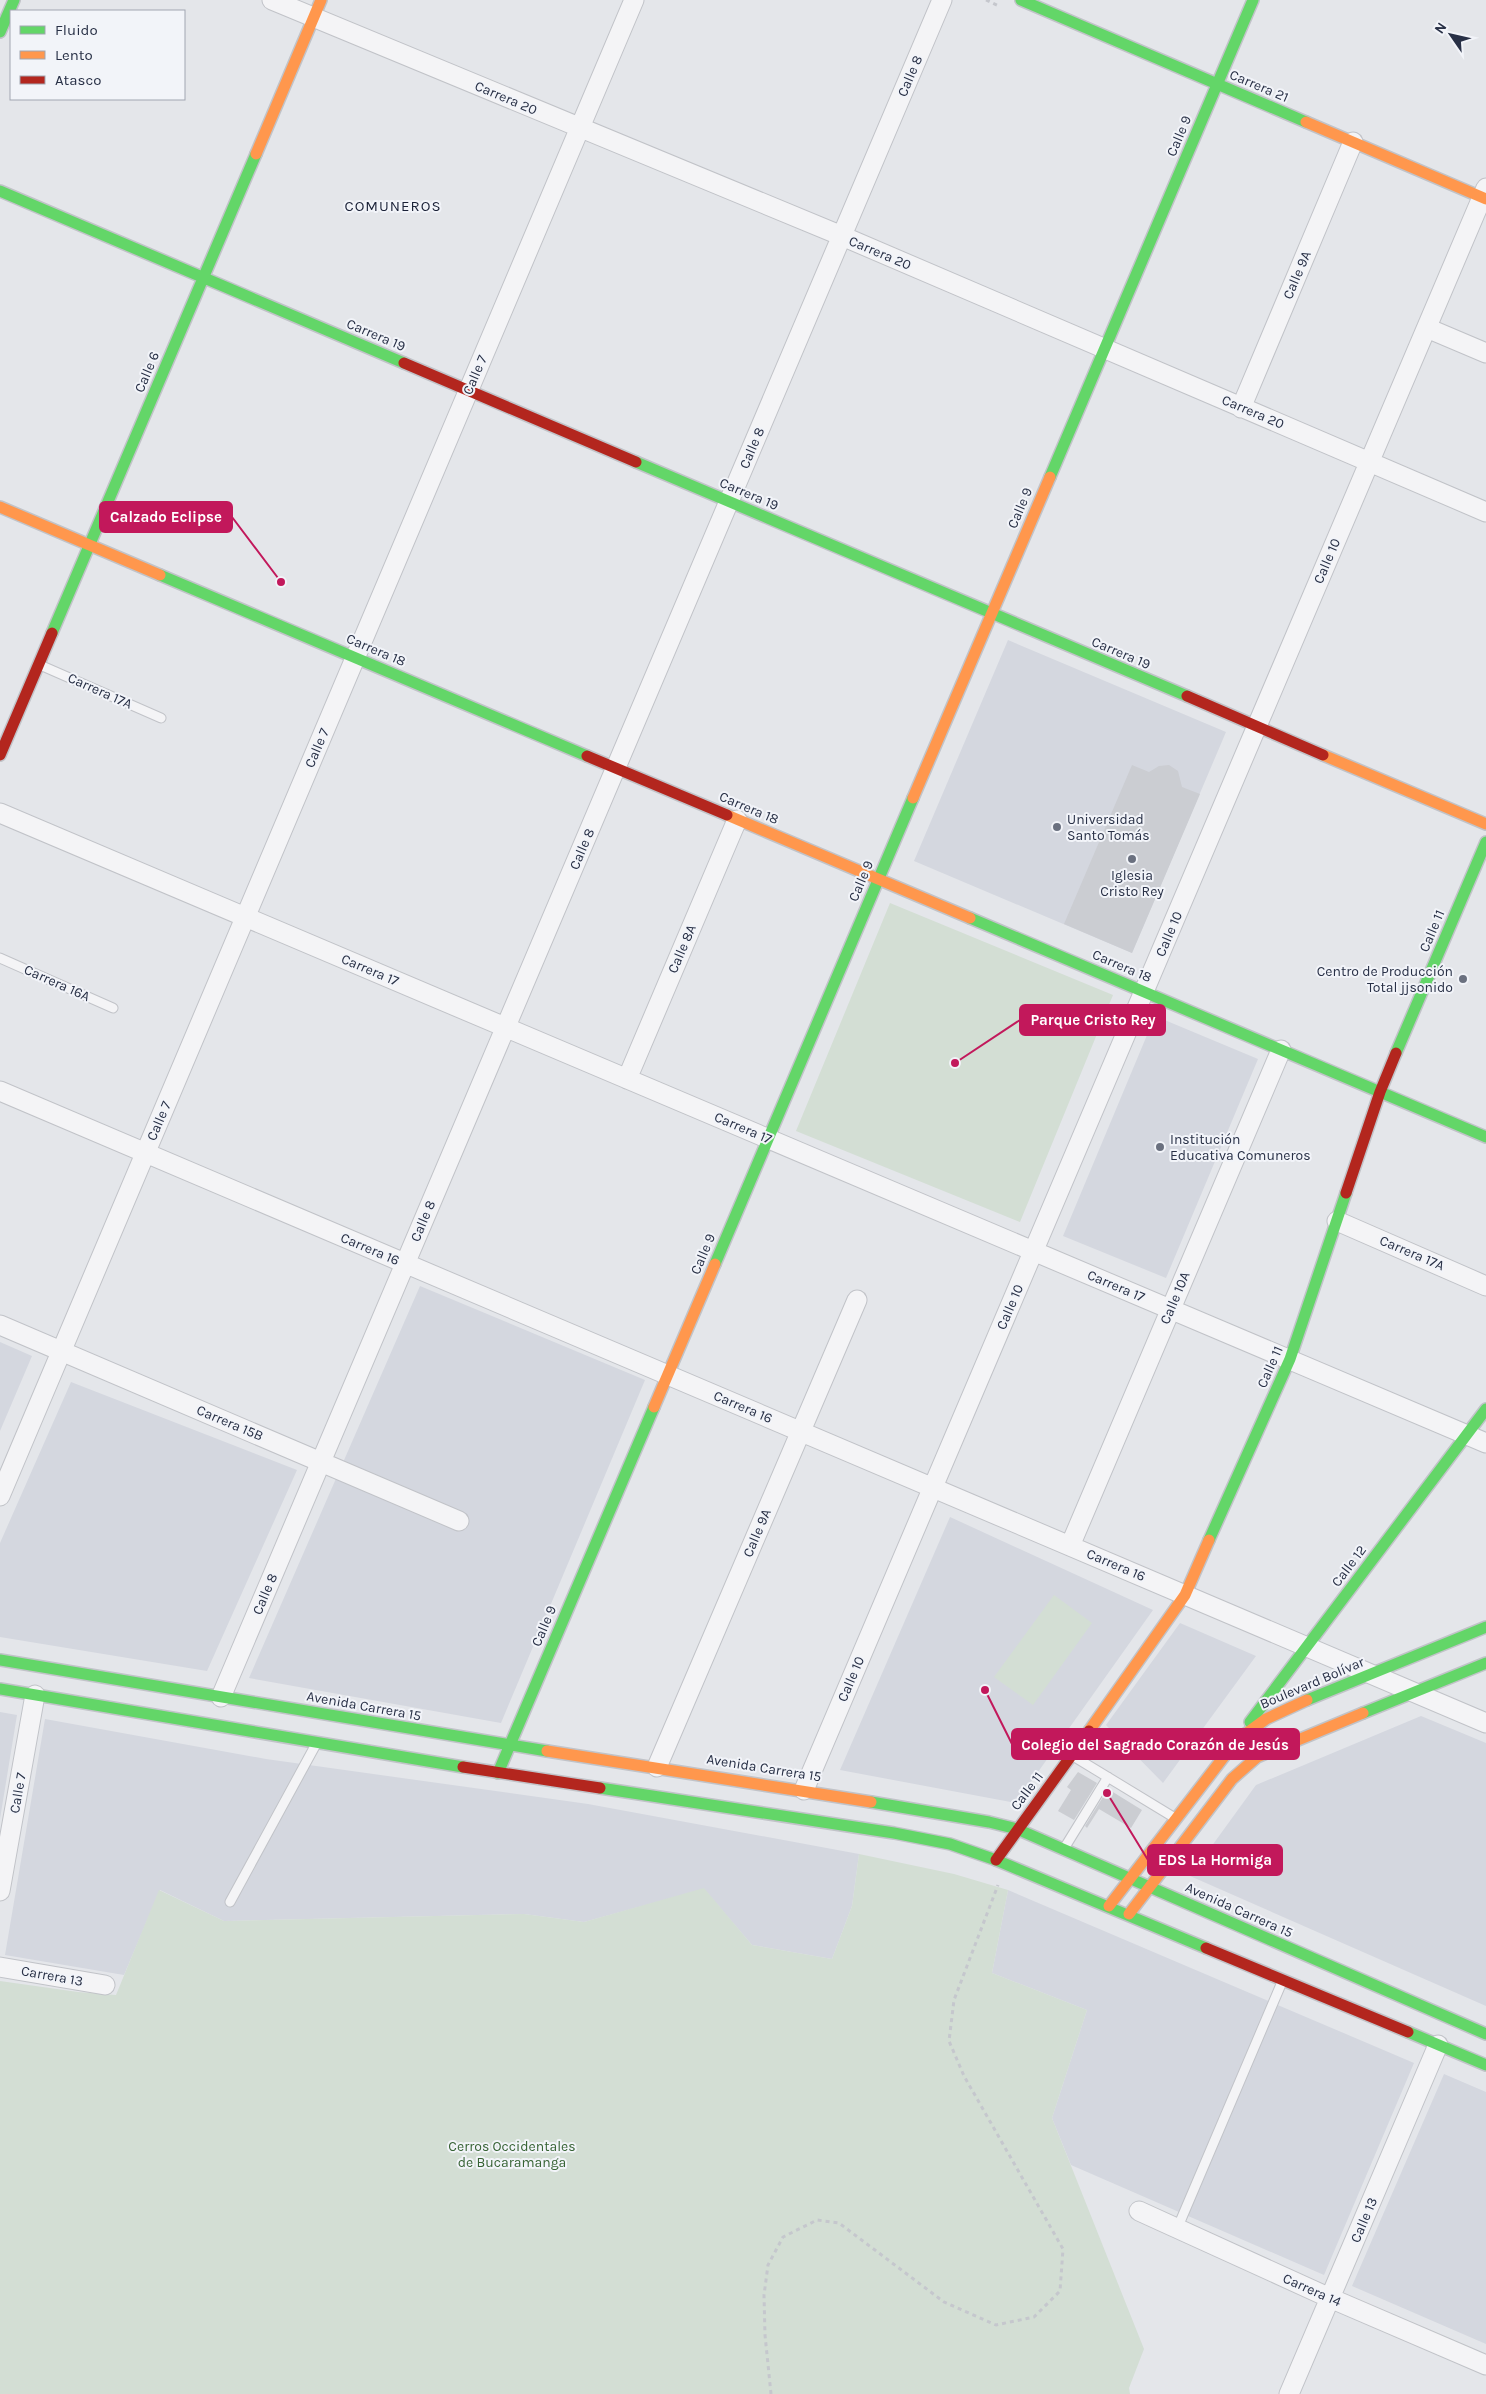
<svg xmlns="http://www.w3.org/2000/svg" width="1486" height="2394" viewBox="0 0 1486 2394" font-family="Karla,sans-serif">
<rect width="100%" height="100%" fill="#e4e6ea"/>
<path fill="#d4d7df" d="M1008,640l218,92 -94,221 -218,-92z
M1155,1016l103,43 -92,219 -103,-42z
M420,1286l225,94 -144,343 -252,-45z
M0,1342l32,14 -32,75z
M71,1382l226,88 -90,201 -207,-34v-94z
M950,1517l203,93 -137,193 -176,-33z
M1180,1623l76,33 -93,127 -57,-58z
M0,1712l17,3 -17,104z
M1421,1716l65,27v263l-296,-130 66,-91z
M45,1719l221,40 322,45 271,50 -7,52 -20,53 -80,-14 -48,-56 -120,33 -60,-8 -300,7 -64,-31 -36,85 -119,-20z
M1008,1890l406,173 -90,212 -253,-110 -19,-47 35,-108 -95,-37z
M1444,2074l42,18v252l-134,-58z"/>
<path fill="#d3ded4" d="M890,903l223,92 -93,227 -224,-91z
M1054,1595l38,28 -59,82 -39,-28z
M859,1854l95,20 54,16 -16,83 95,37 -35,108 92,231 -15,39 1,6h-1130v-413l78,11 38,3 43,-105 65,31 300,-7 60,8 120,-34 48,57 80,14 20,-53z"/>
<path fill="#cbcdd2" d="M1132,765l17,7 10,-6 10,-1 9,6 4,16 18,7 -68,159 -68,-29z
M1078,1772l19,11 -23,37 -16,-9 13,-21 -4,-3z
M1108,1789l34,21 -11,18 -32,-19 -12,19 -2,-2z"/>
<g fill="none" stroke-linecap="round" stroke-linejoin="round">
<g stroke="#c1c3c8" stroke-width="11">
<path id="lane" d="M40,665l121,53
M0,958l113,50
M1073,1756l102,62
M1065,1847l43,-70
M230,1902l85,-156
M1177,2229l105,-247"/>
</g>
<g stroke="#c1c3c8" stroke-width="21">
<path id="street" d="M272,0l570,236 644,276
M1427,328l59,25
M1241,408l112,-266
M0,813l1486,630
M627,1079l110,-259
M0,1091l1486,632
M1337,1221l149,65
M0,1325l459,196
M0,1496l634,-1496
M1070,1546l211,-496
M221,1697l721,-1697
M657,1767l200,-467
M804,1790l682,-1602
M0,1891l35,-196
M0,1967l105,18
M1139,2211l191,87 156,67
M1289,2394l149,-349"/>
</g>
<g stroke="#c1c3c8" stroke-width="14">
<path id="fast" d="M1021,0l285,122
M0,32l14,-32
M0,191l404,172
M636,462l551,234
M1050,477l203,-477
M160,575l427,181
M52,633l204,-479
M970,918l516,219
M1396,1053l90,-211
M715,1264l198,-466
M1209,1540l81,-181 56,-166
M0,1660l547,91
M0,1689l463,78
M1307,1700l179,-73
M1363,1713l123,-50
M1250,1722l236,-313
M498,1773l156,-366
M600,1788l294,45 56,11 46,16 210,88
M871,1802l118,20 28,7 469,205
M1408,2032l78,33"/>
</g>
<g stroke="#c1c3c8" stroke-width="14">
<path id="slow" d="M1306,122l180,77
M256,154l65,-154
M0,507l160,68
M1323,755l163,69
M913,798l137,-321
M727,815l243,103
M654,1407l61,-143
M1089,1731l96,-136 24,-55
M547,1751l324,51
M1109,1906l127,-165 30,-22 41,-19
M1129,1914l103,-135 25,-22 106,-44"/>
</g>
<g stroke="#c1c3c8" stroke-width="14">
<path id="jam" d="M404,363l232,99
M1187,696l136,59
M0,755l52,-122
M587,756l140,59
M1346,1193l34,-101 16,-39
M463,1767l137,21
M996,1860l93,-129
M1206,1948l202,84"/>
</g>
<path stroke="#c5c7cd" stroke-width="3" stroke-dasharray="4 4" stroke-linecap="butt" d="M986,0l13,6
M771,2394l-6,-59 -1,-40 4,-30 15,-28 34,-17 22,3 105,79 52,23 38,-8 26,-26 3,-42 -99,-173 -15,-35 5,-41 44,-115"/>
<use href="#lane" stroke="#f4f4f6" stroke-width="9"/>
<use href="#street" stroke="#f4f4f6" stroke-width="19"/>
<use href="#fast" stroke="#63d668" stroke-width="11"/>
<use href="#slow" stroke="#ff974d" stroke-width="11"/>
<use href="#jam" stroke="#b3261e" stroke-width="11"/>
</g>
<g fill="#6a707f" stroke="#f2f4f9" stroke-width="2">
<circle cx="1057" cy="827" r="5"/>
<circle cx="1132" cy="859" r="5"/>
<circle cx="1463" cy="979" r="5"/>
<circle cx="1160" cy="1147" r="5"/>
</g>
<g text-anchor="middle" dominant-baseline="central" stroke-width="4" stroke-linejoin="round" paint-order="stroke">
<g font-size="14" fill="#283046" stroke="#f2f4f9">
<text transform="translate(910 76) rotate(-67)">Calle 8</text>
<text transform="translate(1259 86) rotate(23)">Carrera 21</text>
<text transform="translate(506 98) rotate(23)">Carrera 20</text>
<text transform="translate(1179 136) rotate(-67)">Calle 9</text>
<text transform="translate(880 253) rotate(23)">Carrera 20</text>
<text transform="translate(1297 275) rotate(-67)">Calle 9A</text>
<text transform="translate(376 335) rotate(23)">Carrera 19</text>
<text transform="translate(147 372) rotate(-67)">Calle 6</text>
<text transform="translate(475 375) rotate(-67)">Calle 7</text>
<text transform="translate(1253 412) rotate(23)">Carrera 20</text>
<text transform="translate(752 448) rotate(-67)">Calle 8</text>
<text transform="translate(749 494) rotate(23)">Carrera 19</text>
<text transform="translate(1020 508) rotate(-67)">Calle 9</text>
<text transform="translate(1327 561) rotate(-67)">Calle 10</text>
<text transform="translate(376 650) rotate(23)">Carrera 18</text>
<text transform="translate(1121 653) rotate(23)">Carrera 19</text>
<text transform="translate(100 691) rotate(24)">Carrera 17A</text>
<text transform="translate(317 748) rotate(-67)">Calle 7</text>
<text transform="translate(749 808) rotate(23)">Carrera 18</text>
<text transform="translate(582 849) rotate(-67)">Calle 8</text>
<text transform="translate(861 881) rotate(-67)">Calle 9</text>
<text transform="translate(1432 931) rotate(-67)">Calle 11</text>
<text transform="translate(1169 934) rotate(-67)">Calle 10</text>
<text transform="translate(682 949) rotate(-67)">Calle 8A</text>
<text transform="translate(1122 966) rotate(23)">Carrera 18</text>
<text transform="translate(370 970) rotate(23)">Carrera 17</text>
<text transform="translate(57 983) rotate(24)">Carrera 16A</text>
<text transform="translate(159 1121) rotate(-67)">Calle 7</text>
<text transform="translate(743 1128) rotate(23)">Carrera 17</text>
<text transform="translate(423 1221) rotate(-67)">Calle 8</text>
<text transform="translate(370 1249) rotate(23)">Carrera 16</text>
<text transform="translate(1412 1253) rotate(23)">Carrera 17A</text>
<text transform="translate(703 1254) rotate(-67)">Calle 9</text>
<text transform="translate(1116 1286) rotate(23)">Carrera 17</text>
<text transform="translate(1175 1298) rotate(-67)">Calle 10A</text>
<text transform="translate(1010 1307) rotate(-67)">Calle 10</text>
<text transform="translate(1270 1367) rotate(-66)">Calle 11</text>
<text transform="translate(743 1407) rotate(23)">Carrera 16</text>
<text transform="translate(230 1423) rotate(23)">Carrera 15B</text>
<text transform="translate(757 1533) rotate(-67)">Calle 9A</text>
<text transform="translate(1116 1565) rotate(23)">Carrera 16</text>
<text transform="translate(1349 1566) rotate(-53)">Calle 12</text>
<text transform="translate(265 1594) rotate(-67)">Calle 8</text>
<text transform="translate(544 1626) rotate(-67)">Calle 9</text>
<text transform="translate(851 1679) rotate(-67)">Calle 10</text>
<text transform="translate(1312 1683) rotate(-23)">Boulevard Bolívar</text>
<text transform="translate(364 1706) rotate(10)">Avenida Carrera 15</text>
<text transform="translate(764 1768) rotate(9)">Avenida Carrera 15</text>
<text transform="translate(1027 1791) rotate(-53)">Calle 11</text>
<text transform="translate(18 1793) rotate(-80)">Calle 7</text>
<text transform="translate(1239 1910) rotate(24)">Avenida Carrera 15</text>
<text transform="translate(52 1976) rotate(10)">Carrera 13</text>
<text transform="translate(1364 2220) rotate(-67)">Calle 13</text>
<text transform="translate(1312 2290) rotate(24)">Carrera 14</text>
</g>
<g font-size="14" fill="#283046" stroke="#f2f4f9" text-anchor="start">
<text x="1067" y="819">Universidad<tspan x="1067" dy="16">Santo Tomás</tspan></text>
<text x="1132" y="875" text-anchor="middle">Iglesia<tspan x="1132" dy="16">Cristo Rey</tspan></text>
<text x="1453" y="971" text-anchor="end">Centro de Producción<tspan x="1453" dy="16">Total jjsonido</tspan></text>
<text x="1170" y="1139">Institución<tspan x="1170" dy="16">Educativa Comuneros</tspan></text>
</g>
<g font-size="14" fill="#376334" stroke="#f2f4f9">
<text x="512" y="2146">Cerros Occidentales<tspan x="512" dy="16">de Bucaramanga</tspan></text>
</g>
<g font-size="15" letter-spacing="1" fill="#1a2137" stroke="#f2f4f9">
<text x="393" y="206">COMUNEROS</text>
</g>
</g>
<path fill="none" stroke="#c2185b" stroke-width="2" d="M281 582L232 517M955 1063L1020 1020M985 1690L1012 1744M1107 1793L1148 1860"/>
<g fill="#c2185b" stroke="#f2f4f9" stroke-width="2">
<circle cx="281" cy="582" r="5"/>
<circle cx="955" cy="1063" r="5"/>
<circle cx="985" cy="1690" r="5"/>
<circle cx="1107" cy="1793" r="5"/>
</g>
<g fill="#c2185b" stroke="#c2185b" stroke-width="2">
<rect x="100" y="502" width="132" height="30" rx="5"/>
<rect x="1020" y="1005" width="145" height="30" rx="5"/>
<rect x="1012" y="1729" width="287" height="30" rx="5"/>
<rect x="1148" y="1845" width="134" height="30" rx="5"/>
</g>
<g font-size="15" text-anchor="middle" font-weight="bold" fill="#fff">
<text x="166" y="522">Calzado Eclipse</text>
<text x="1093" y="1025">Parque Cristo Rey</text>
<text x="1155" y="1750">Colegio del Sagrado Corazón de Jesús</text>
<text x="1215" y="1865">EDS La Hormiga</text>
</g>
<rect x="10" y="10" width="175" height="90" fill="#f2f4f9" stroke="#a1a6b1"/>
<rect x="20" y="26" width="25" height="8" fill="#63d668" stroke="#a1a6b1"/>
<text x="55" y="35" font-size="15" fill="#283046">Fluido</text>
<rect x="20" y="51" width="25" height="8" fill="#ff974d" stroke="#a1a6b1"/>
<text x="55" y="60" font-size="15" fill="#283046">Lento</text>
<rect x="20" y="76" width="25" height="8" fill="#b3261e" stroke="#a1a6b1"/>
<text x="55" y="85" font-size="15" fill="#283046">Atasco</text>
<g transform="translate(1451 35) rotate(304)" stroke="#f2f4f9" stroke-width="4" paint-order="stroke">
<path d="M0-4L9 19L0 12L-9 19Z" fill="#283046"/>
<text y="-8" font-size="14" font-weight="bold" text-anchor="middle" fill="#283046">N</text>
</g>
</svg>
